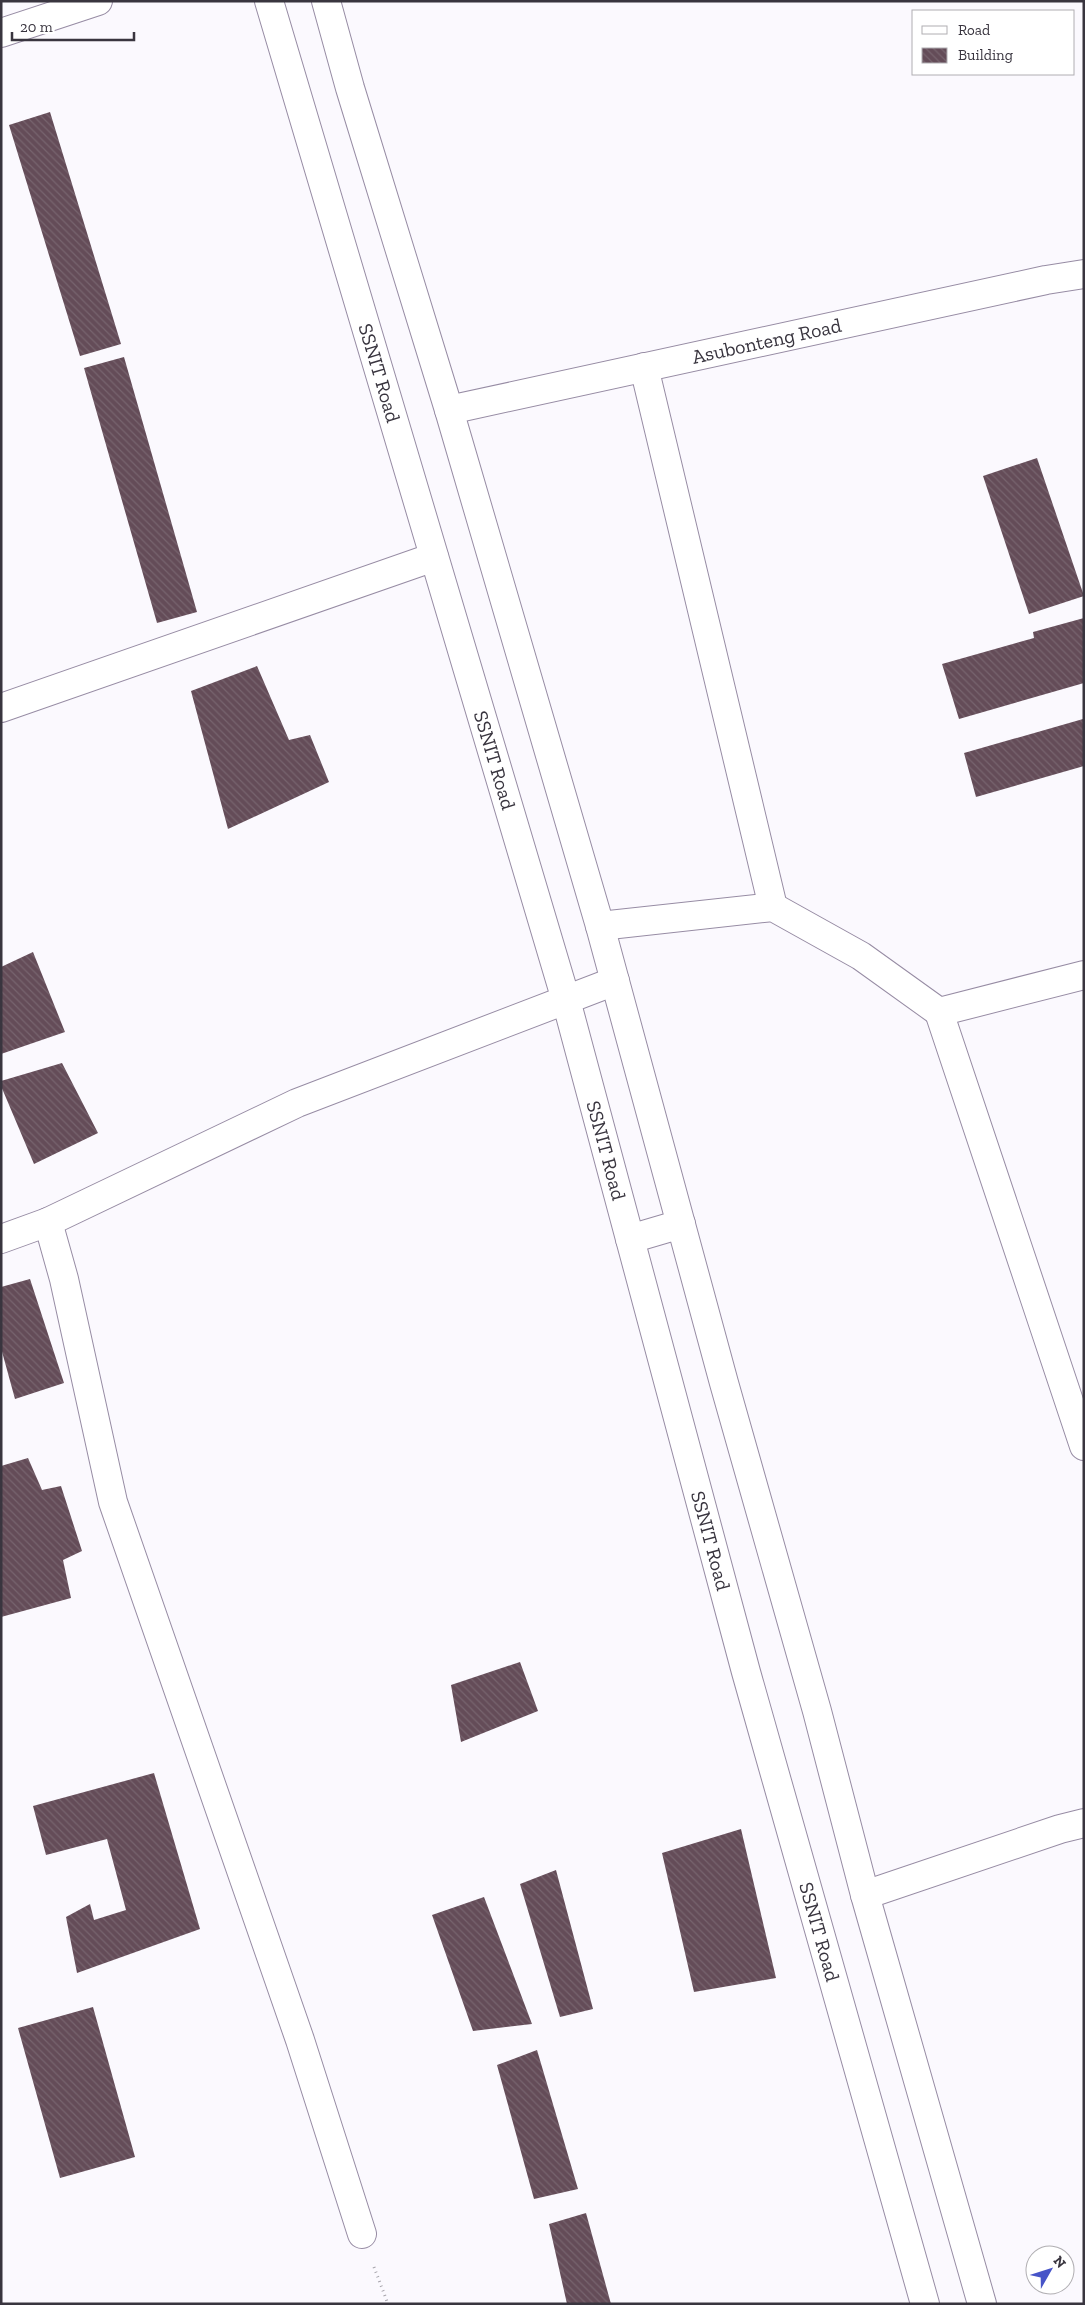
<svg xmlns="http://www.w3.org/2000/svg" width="1085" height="2305" viewBox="0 0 1085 2305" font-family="'Zilla Slab',serif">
<defs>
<pattern id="building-back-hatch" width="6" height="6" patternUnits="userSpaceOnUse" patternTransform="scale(1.25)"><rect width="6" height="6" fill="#644c58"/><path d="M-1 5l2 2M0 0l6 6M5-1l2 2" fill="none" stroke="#77646e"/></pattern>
</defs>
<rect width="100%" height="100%" fill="#fbf9fe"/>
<path fill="url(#building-back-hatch)" d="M50,112l71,232 -41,12 -71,-231z
M124,357l73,255 -40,11 -73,-255z
M1037,458l47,138 -55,18 -46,-138z
M1084,618v65l-125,36 -17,-55 92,-26 -1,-6z
M257,666l32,74 21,-5 19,47 -101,47 -37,-138z
M1083,719l1,47 -108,31 -12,-44z
M33,952l32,80 -64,22v-87z
M62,1063l36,70 -64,31 -33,-78v-5z
M30,1279l34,104 -49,16 -14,-51v-61z
M28,1458l14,32 19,-4 21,65 -19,9 8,38 -70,19v-151z
M520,1662l18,49 -77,31 -10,-57z
M154,1773l46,156 -123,44 -11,-56 24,-13 4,16 32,-10 -19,-71 -61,16 -13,-49z
M741,1829l35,149 -82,14 -32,-139z
M556,1870l37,139 -33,8 -40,-133z
M484,1897l48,127 -59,7 -41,-116z
M93,2007l42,150 -75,21 -42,-150z
M537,2050l41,139 -44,10 -37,-134z
M586,2213l25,91h-44l-18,-80z"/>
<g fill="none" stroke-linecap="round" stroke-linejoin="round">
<g stroke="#978ca4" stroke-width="30">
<g id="minor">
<path d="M1,33l97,-32"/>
<path d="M644,367l129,540"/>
<path id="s1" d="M449,410l597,-130 38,-6"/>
<path d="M1,708l433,-151"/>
<path d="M600,926l173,-19 88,49 78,56 145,-37"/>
<path d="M939,1012l145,434"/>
<path d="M48,1222l16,57 49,223 187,538 62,194"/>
<path d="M1,1239l47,-17 249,-119 318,-122"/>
<path d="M865,1895l195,-66 24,-6"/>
</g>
</g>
<g stroke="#978ca4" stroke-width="30">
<g id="tertiary">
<path id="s2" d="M269,1l297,999 180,672 179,632"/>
<path d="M326,1l24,87 99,322 151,516 124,457 93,328 48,184 117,409"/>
<path d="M630,1239l51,-15"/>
</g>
</g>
<path stroke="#a7a5ac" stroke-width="3" stroke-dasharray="1 4" stroke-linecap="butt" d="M374,2267l14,37"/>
<use href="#minor" stroke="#fff" stroke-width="28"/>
<use href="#tertiary" stroke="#fff" stroke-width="28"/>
</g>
<g text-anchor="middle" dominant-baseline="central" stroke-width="5" stroke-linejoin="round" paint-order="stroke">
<g font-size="20" fill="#39353f" stroke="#fff">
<text stroke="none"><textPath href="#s1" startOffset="325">Asubonteng Road</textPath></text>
<text stroke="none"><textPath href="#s2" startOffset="388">SSNIT Road</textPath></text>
<text stroke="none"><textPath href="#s2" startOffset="792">SSNIT Road</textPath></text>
<text stroke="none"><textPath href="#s2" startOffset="1198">SSNIT Road</textPath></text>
<text stroke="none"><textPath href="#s2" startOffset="1602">SSNIT Road</textPath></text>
<text stroke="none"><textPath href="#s2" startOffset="2008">SSNIT Road</textPath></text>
</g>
</g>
<rect width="1085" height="2305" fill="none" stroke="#39353f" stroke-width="5"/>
<rect x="912" y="10" width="162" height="65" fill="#ffffff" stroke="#b0aeb2"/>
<rect x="922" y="26" width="25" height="8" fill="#ffffff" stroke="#b0aeb2"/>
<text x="958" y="35" font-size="15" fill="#39353f">Road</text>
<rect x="922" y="48" width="25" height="15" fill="url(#building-back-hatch)" stroke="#b0aeb2"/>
<text x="958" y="60" font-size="15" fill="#39353f">Building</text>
<g transform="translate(1050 2270) rotate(51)"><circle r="24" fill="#ffffff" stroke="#b0aeb2"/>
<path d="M0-4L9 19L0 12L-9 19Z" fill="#4754c8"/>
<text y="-8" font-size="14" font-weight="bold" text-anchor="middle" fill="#39353f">N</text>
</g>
<path d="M12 32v8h122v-8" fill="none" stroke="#39353f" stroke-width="2.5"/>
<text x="20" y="32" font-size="15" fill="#39353f" stroke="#ffffff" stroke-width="4" paint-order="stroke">20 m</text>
</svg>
